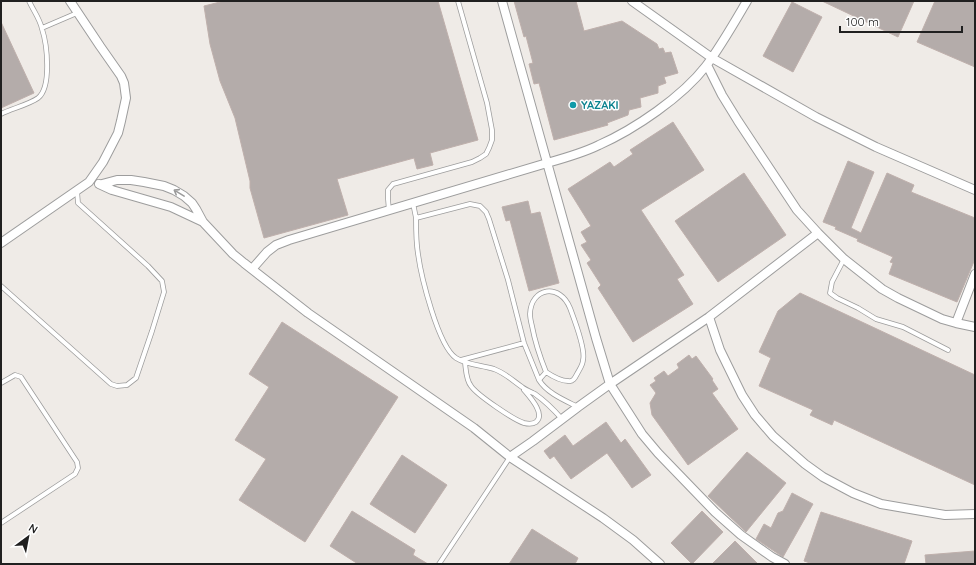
<svg xmlns="http://www.w3.org/2000/svg" width="976" height="565" viewBox="0 0 976 565" font-family="Quicksand,sans-serif">
<rect width="100%" height="100%" fill="#efebe7"/>
<path fill="#b4acaa" stroke="#bfb0ac" d="M224,1h214l40,139 -48,13 3,12 -16,4 -3,-11 -77,21 11,36 -84,23 -14,-50v-7l-15,-63 -15,-37 -10,-37 -6,-38z
M514,1h62l8,30 38,-10 35,23 2,5 4,-1 2,5 6,-1 7,21 -14,4 2,6 -8,3v7l-18,5 1,9 -12,3 -1,5 -21,8 1,2 -54,15 -15,-57 -5,1 -5,-20 4,-1 -7,-27 -2,1z
M822,1h92l-16,36z
M935,1h40v66l-58,-25z
M792,2l30,15 -29,55 -30,-16z
M1,22l33,71 -33,15z
M673,122l31,48 -63,40 43,65 -7,4 16,25 -60,38 -35,-54 3,-3 -14,-22 4,-3 -10,-15 6,-3 -6,-10 10,-6 -23,-37 42,-27 4,5 19,-13 -3,-4z
M848,161l26,11 -23,56 10,5 26,-60 27,12 -3,7 64,26v41l-18,43 -68,-28 4,-11 -3,-1 3,-5 -36,-16 1,-2 -23,-10 1,-2 -13,-5z
M744,173l42,62 -68,47 -43,-61z
M528,201l3,13 9,-2 19,71 -30,8 -19,-71 -4,1 -4,-14z
M800,293l175,82v110l-141,-65 -2,5 -22,-10 3,-5 -54,-24 12,-28 -12,-6 19,-41z
M282,322l116,75 -93,145 -66,-42 27,-41 -31,-19 34,-53 -20,-13z
M689,355l3,4 4,-3 17,23 -1,1 6,9 -6,4 26,36 -50,36 -36,-50 -2,-12 6,-10 -6,-8 6,-4 -2,-3 10,-7 4,5 11,-8 -2,-4z
M606,422l15,21 4,-4 26,36 -19,13 -25,-35 -36,26 -17,-23 -4,3 -6,-8 21,-16 8,11z
M747,452l39,31 -40,49 -38,-36z
M402,455l45,30 -32,48 -45,-29z
M792,493l21,11 -30,53 -27,-18 8,-15 7,4 7,-15 5,-2z
M352,511l63,39 -2,5 15,9h-70l-28,-18z
M702,511l21,21 -31,32 -21,-21z
M821,512l91,29 -8,23h-91l-9,-3z
M532,529l46,29 -3,6h-66z
M735,541l23,23h-46z
M975,551v13h-49l-1,-9z"/>
<g fill="none" stroke-linecap="round" stroke-linejoin="round">
<g stroke="#9d9d9d" stroke-width="5.5">
<path id="service" d="M42,28l35,-15
M1,114c10,-5 29,-10 37,-16 14,-11 9,-54 4,-69 -2,-10 -9,-19 -13,-28
M413,203l3,15 54,-14 10,2 6,6 3,7 19,61 16,63 15,37c8,13 25,20 39,27
M389,211l-1,-12v-9l5,-6 79,-22 8,-4 6,-4 3,-6 3,-8v-10l-5,-27 -29,-102
M416,218c0,12 0,24 2,36 3,22 20,92 38,104 11,7 25,7 38,11 11,4 18,11 28,18 4,3 9,5 13,7 10,7 19,16 27,25
M844,259l-12,23 -2,11 7,5 21,10 18,11 27,8 45,23
M1,286l110,98 6,2 10,-1 9,-7 16,-47 12,-39 -2,-11 -14,-15 -70,-63 -1,-12
M461,360l63,-17
M465,363c1,7 1,17 6,23 6,9 43,34 53,37 4,1 9,1 12,-1 10,-8 -7,-26 -12,-32
M539,380l7,-8c6,4 15,9 22,9 5,1 7,-3 9,-7 2,-4 6,-9 6,-14 3,-11 -9,-41 -13,-52 -10,-25 -39,-21 -40,6 0,4 1,8 2,12 3,16 8,31 14,46
M1,383l14,-8 6,2 56,85 1,6 -3,6 -74,49
M439,564l71,-107"/>
</g>
<g stroke="#9d9d9d" stroke-width="10">
<path id="minor" d="M502,1l94,337 14,46 32,50 16,19 57,59 26,23 31,22 13,7
M632,1l80,57 104,59 60,30 99,43
M707,65l15,30 16,26 59,89 21,23 26,26 38,30 16,9 44,21 14,4 19,4
M99,184l13,6 59,17 32,15
M102,184l15,-4h14l13,2 20,4 10,4 10,6 8,7 4,6 7,13 30,32 11,9 64,50 166,115 36,29 93,61 30,22 27,24
M1,243l88,-61 14,-20 15,-29 3,-12 5,-23 -2,-15 -3,-7 -21,-30 -30,-45
M252,269l15,-17 9,-7 13,-5 258,-77c18,-5 36,-10 52,-18 36,-16 83,-48 107,-79 15,-20 28,-43 41,-65
M709,317l11,33 22,45 13,20 18,21 32,28 18,13 30,16 28,11 64,11 30,-1
M956,323l19,-49
M510,457l23,-16 45,-34 32,-23 99,-67 109,-84"/>
</g>
<use href="#service" stroke="#fff" stroke-width="4"/>
<use href="#minor" stroke="#fff" stroke-width="8"/>
</g>
<defs><path id="oneway-shaft" d="M-6 0H5M1.5-3L5.5 0L1.5 3" fill="none" stroke-width="1.6" stroke-linecap="round" stroke-linejoin="round"/></defs>
<use stroke="#9b9b9b" href="#oneway-shaft" transform="translate(179 193) rotate(-149)"/>
<circle fill="#0f9aa8" stroke="#fff" stroke-width="1.5" cx="573" cy="105" r="4"/>
<g text-anchor="middle" dominant-baseline="central" stroke-width="3" stroke-linejoin="round" paint-order="stroke">
<g font-size="11" font-weight="bold" fill="#0d838f" stroke="#fff" text-anchor="start">
<text x="581" y="105">YAZAKI</text>
</g>
</g>
<rect width="976" height="565" fill="none" stroke="#202020" stroke-width="4"/>
<g transform="translate(28 537) rotate(32)" stroke="#ffffff" stroke-width="3" paint-order="stroke">
<path d="M0-3L7 15L0 10L-7 15Z" fill="#202020"/>
<text y="-6" font-size="11" font-weight="bold" text-anchor="middle" fill="#202020">N</text>
</g>
<path d="M840 26v6h122v-6" fill="none" stroke="#202020" stroke-width="2"/>
<text x="846" y="26" font-size="12" fill="#202020" stroke="#ffffff" stroke-width="3" paint-order="stroke">100 m</text>
</svg>
